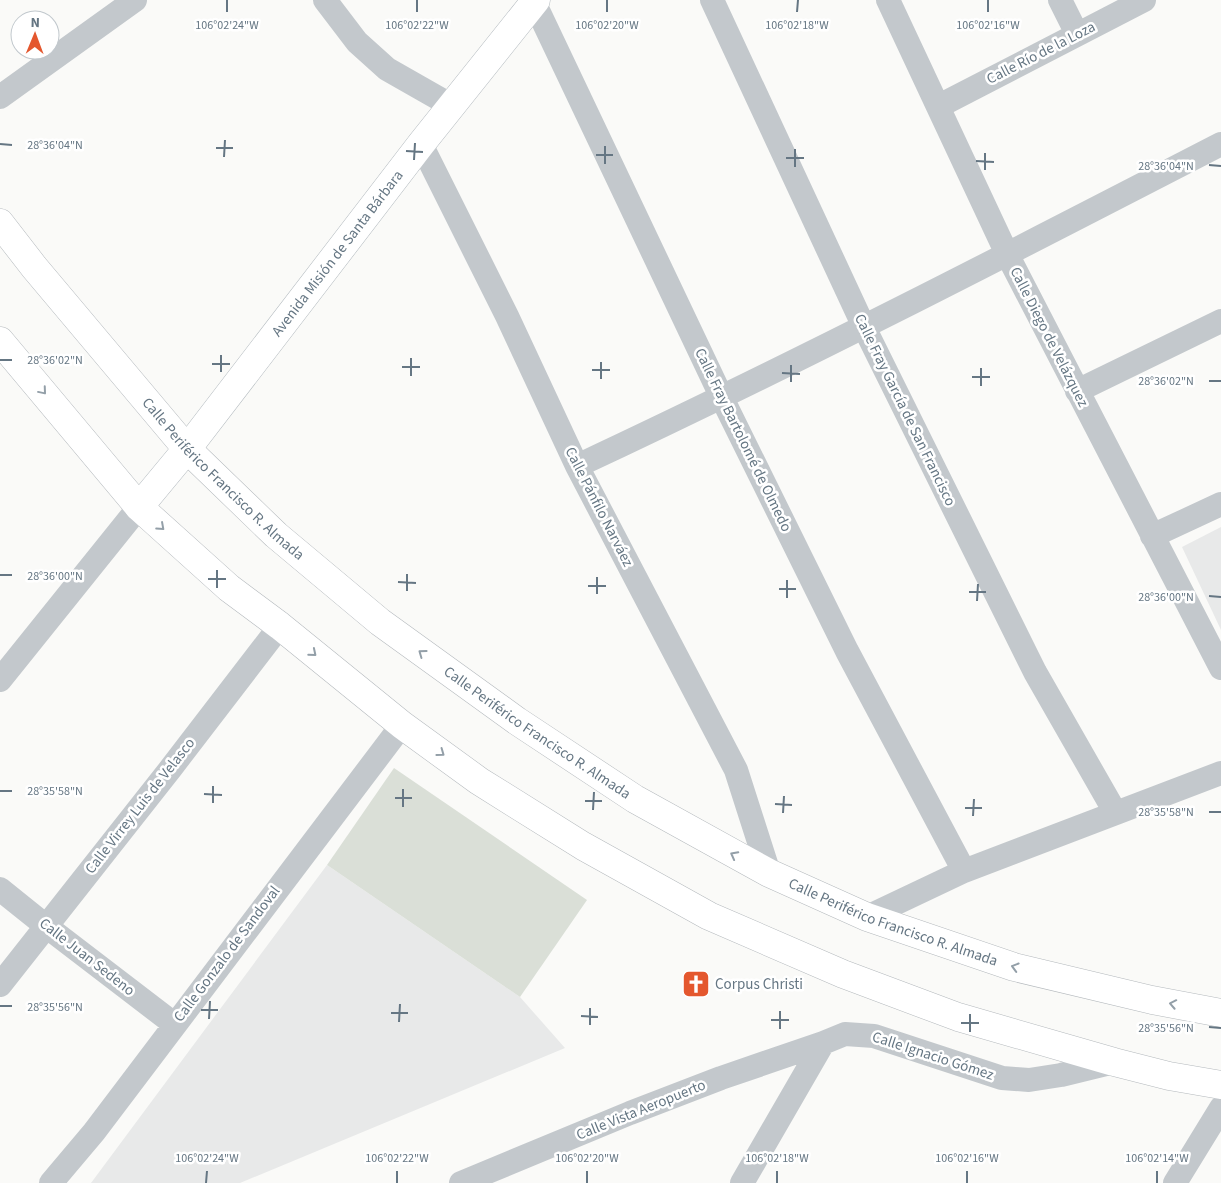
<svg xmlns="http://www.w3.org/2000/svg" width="1221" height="1183" viewBox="0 0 1221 1183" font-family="'Source Sans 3',sans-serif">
<rect width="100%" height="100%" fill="#fafaf8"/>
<path fill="#e8e9e9" d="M1221,527v103l-39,-83z
M327,865l193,132 45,51 -325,135h-149z"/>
<path fill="#dadfd7" d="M394,768l193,132 -67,97 -193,-132z"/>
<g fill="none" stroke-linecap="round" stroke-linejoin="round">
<g stroke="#b3babf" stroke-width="29">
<g id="secondary">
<path id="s1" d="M139,507l48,-58 234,-305 115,-144"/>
</g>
</g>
<g stroke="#b4b9bd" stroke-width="29">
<g id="trunk">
<path id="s2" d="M0,223l34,44 153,182 89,86 104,87 137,99 118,78 134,74 98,44 147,50 138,33 69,13"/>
<path d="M0,341l139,166 90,81 51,38 122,99 77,56 104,65 126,70 134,58 115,43 156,45 55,14 52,9"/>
</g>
</g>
<path stroke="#c3c8cc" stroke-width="24" d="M325,0l32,42 30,27 65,37
M712,0l152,327 171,345 80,140
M888,0l119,254 214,414
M1060,0l17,34
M534,2l188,396 125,253 117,220
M0,97l135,-97
M939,106l205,-106
M421,144l86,172 70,150 159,304 33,103
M1077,391l144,-70
M577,466c218,-102 431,-212 644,-322
M1152,536l69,-32
M0,680l139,-173
M0,889l46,37 128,98
M867,917l97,-46 257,-98
M0,985l171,-217 109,-142
M51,1183l43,-51 308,-407
M461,1183l169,-70 91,-35 102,-35
M742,1183l81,-140 22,-9 29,2 128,42 13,1 14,1 32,-5 53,-13
M1175,1183l46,-75"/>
<use href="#secondary" stroke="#fff" stroke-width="28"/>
<use href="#trunk" stroke="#fff" stroke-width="28"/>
</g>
<defs><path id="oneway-chevron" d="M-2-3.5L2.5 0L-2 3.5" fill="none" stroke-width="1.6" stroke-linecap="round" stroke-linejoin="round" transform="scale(1.25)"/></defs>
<g stroke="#939fa8">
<use href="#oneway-chevron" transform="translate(43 391) rotate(50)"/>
<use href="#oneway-chevron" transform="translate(161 527) rotate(42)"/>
<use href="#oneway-chevron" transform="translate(313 653) rotate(40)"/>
<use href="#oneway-chevron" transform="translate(422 653) rotate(-144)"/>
<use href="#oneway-chevron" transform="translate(441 753) rotate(36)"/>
<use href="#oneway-chevron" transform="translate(734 855) rotate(-152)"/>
<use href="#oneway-chevron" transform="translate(1015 967) rotate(-164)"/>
<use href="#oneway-chevron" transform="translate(1173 1004) rotate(-169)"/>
</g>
<path fill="none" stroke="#657683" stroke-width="2" d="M227,12v-12M417,12v-12M607,12v-12M797,12l1,-12M988,12v-12M0,144l12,1M216,148h17M406,151l17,1M596,155h17M224,157l1,-17M786,158h18M414,160l1,-17M976,161l18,1M605,164v-18M1209,165l12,1M795,167v-18M985,170v-17M0,360h12M212,364h18M402,367h18M592,370h18M221,372v-17M782,373l18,1M411,376v-18M972,377h18M601,379v-17M1209,381h12M791,382v-17M981,386v-18M0,575h12M208,579h18M398,582l18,1M588,586h18M217,588v-18M779,589h17M407,591v-17M969,592h17M597,594v-17M1209,596l12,1M787,598v-18M977,601l1,-17M0,791h12M204,794l18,1M395,798h17M585,801h17M213,803v-17M775,804l17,1M403,807v-18M965,808h17M593,810l1,-18M1209,812h12M783,813l1,-17M973,816l1,-17M0,1006h12M201,1010h17M391,1013h17M581,1016l17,1M209,1019l1,-18M771,1020h18M399,1022l1,-18M961,1023h18M590,1025v-17M1209,1027l12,1M780,1029v-18M970,1032v-18M206,1183l1,-12M397,1183v-12M587,1183v-12M777,1183v-12M967,1183v-12M1157,1183v-12"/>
<defs>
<g id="church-square" transform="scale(1.4375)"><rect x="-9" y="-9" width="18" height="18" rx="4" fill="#e4572e" stroke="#fff"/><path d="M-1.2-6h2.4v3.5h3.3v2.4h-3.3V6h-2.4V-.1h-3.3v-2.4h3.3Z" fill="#fff"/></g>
</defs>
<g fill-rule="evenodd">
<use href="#church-square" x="696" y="984"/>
</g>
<g text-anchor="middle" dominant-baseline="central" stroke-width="5" stroke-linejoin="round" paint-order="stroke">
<g font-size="15" fill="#657683" stroke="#fff">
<text transform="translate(1041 53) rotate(-27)">Calle Río de la Loza</text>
<text stroke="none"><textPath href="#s1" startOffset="322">Avenida Misión de Santa Bárbara</textPath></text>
<text transform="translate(1049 337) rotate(63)">Calle Diego de Velázquez</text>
<text transform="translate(905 410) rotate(64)">Calle Fray García de San Francisco</text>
<text transform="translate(743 440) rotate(64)">Calle Fray Bartolomé de Olmedo</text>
<text stroke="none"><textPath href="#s2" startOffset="340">Calle Periférico Francisco R. Almada</textPath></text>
<text transform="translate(599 507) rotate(63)">Calle Pánfilo Narváez</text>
<text stroke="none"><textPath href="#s2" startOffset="745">Calle Periférico Francisco R. Almada</textPath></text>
<text transform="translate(140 806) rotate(-52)">Calle Virrey Luis de Velasco</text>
<text stroke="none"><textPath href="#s2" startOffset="1150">Calle Periférico Francisco R. Almada</textPath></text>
<text transform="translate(227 954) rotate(-53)">Calle Gonzalo de Sandoval</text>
<text transform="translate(87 957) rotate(38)">Calle Juan Sedeno</text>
<text transform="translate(933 1056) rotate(18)">Calle Ignacio Gómez</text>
<text transform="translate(641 1110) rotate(-22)">Calle Vista Aeropuerto</text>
</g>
<g font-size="15" fill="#657683" stroke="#fff" text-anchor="start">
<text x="715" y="984">Corpus Christi</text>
</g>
</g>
<g font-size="12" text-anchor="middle" fill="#657683" stroke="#fff" stroke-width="5" stroke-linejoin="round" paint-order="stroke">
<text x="227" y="29">106°02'24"W</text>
<text x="417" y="29">106°02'22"W</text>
<text x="607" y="29">106°02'20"W</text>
<text x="797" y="29">106°02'18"W</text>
<text x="988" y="29">106°02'16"W</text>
<text x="55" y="149">28°36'04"N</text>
<text x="1166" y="170">28°36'04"N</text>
<text x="55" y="364">28°36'02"N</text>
<text x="1166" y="385">28°36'02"N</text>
<text x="55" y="580">28°36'00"N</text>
<text x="1166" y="601">28°36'00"N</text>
<text x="55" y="795">28°35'58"N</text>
<text x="1166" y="816">28°35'58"N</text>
<text x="55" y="1011">28°35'56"N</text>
<text x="1166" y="1032">28°35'56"N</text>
<text x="207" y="1162">106°02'24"W</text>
<text x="397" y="1162">106°02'22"W</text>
<text x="587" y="1162">106°02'20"W</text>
<text x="777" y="1162">106°02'18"W</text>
<text x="967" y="1162">106°02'16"W</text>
<text x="1157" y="1162">106°02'14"W</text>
</g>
<g transform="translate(35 35) rotate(1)"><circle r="24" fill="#ffffff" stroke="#c1c8cd"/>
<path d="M0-4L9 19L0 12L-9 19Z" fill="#e4572e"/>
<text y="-8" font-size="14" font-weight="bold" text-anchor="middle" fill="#657683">N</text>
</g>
</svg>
